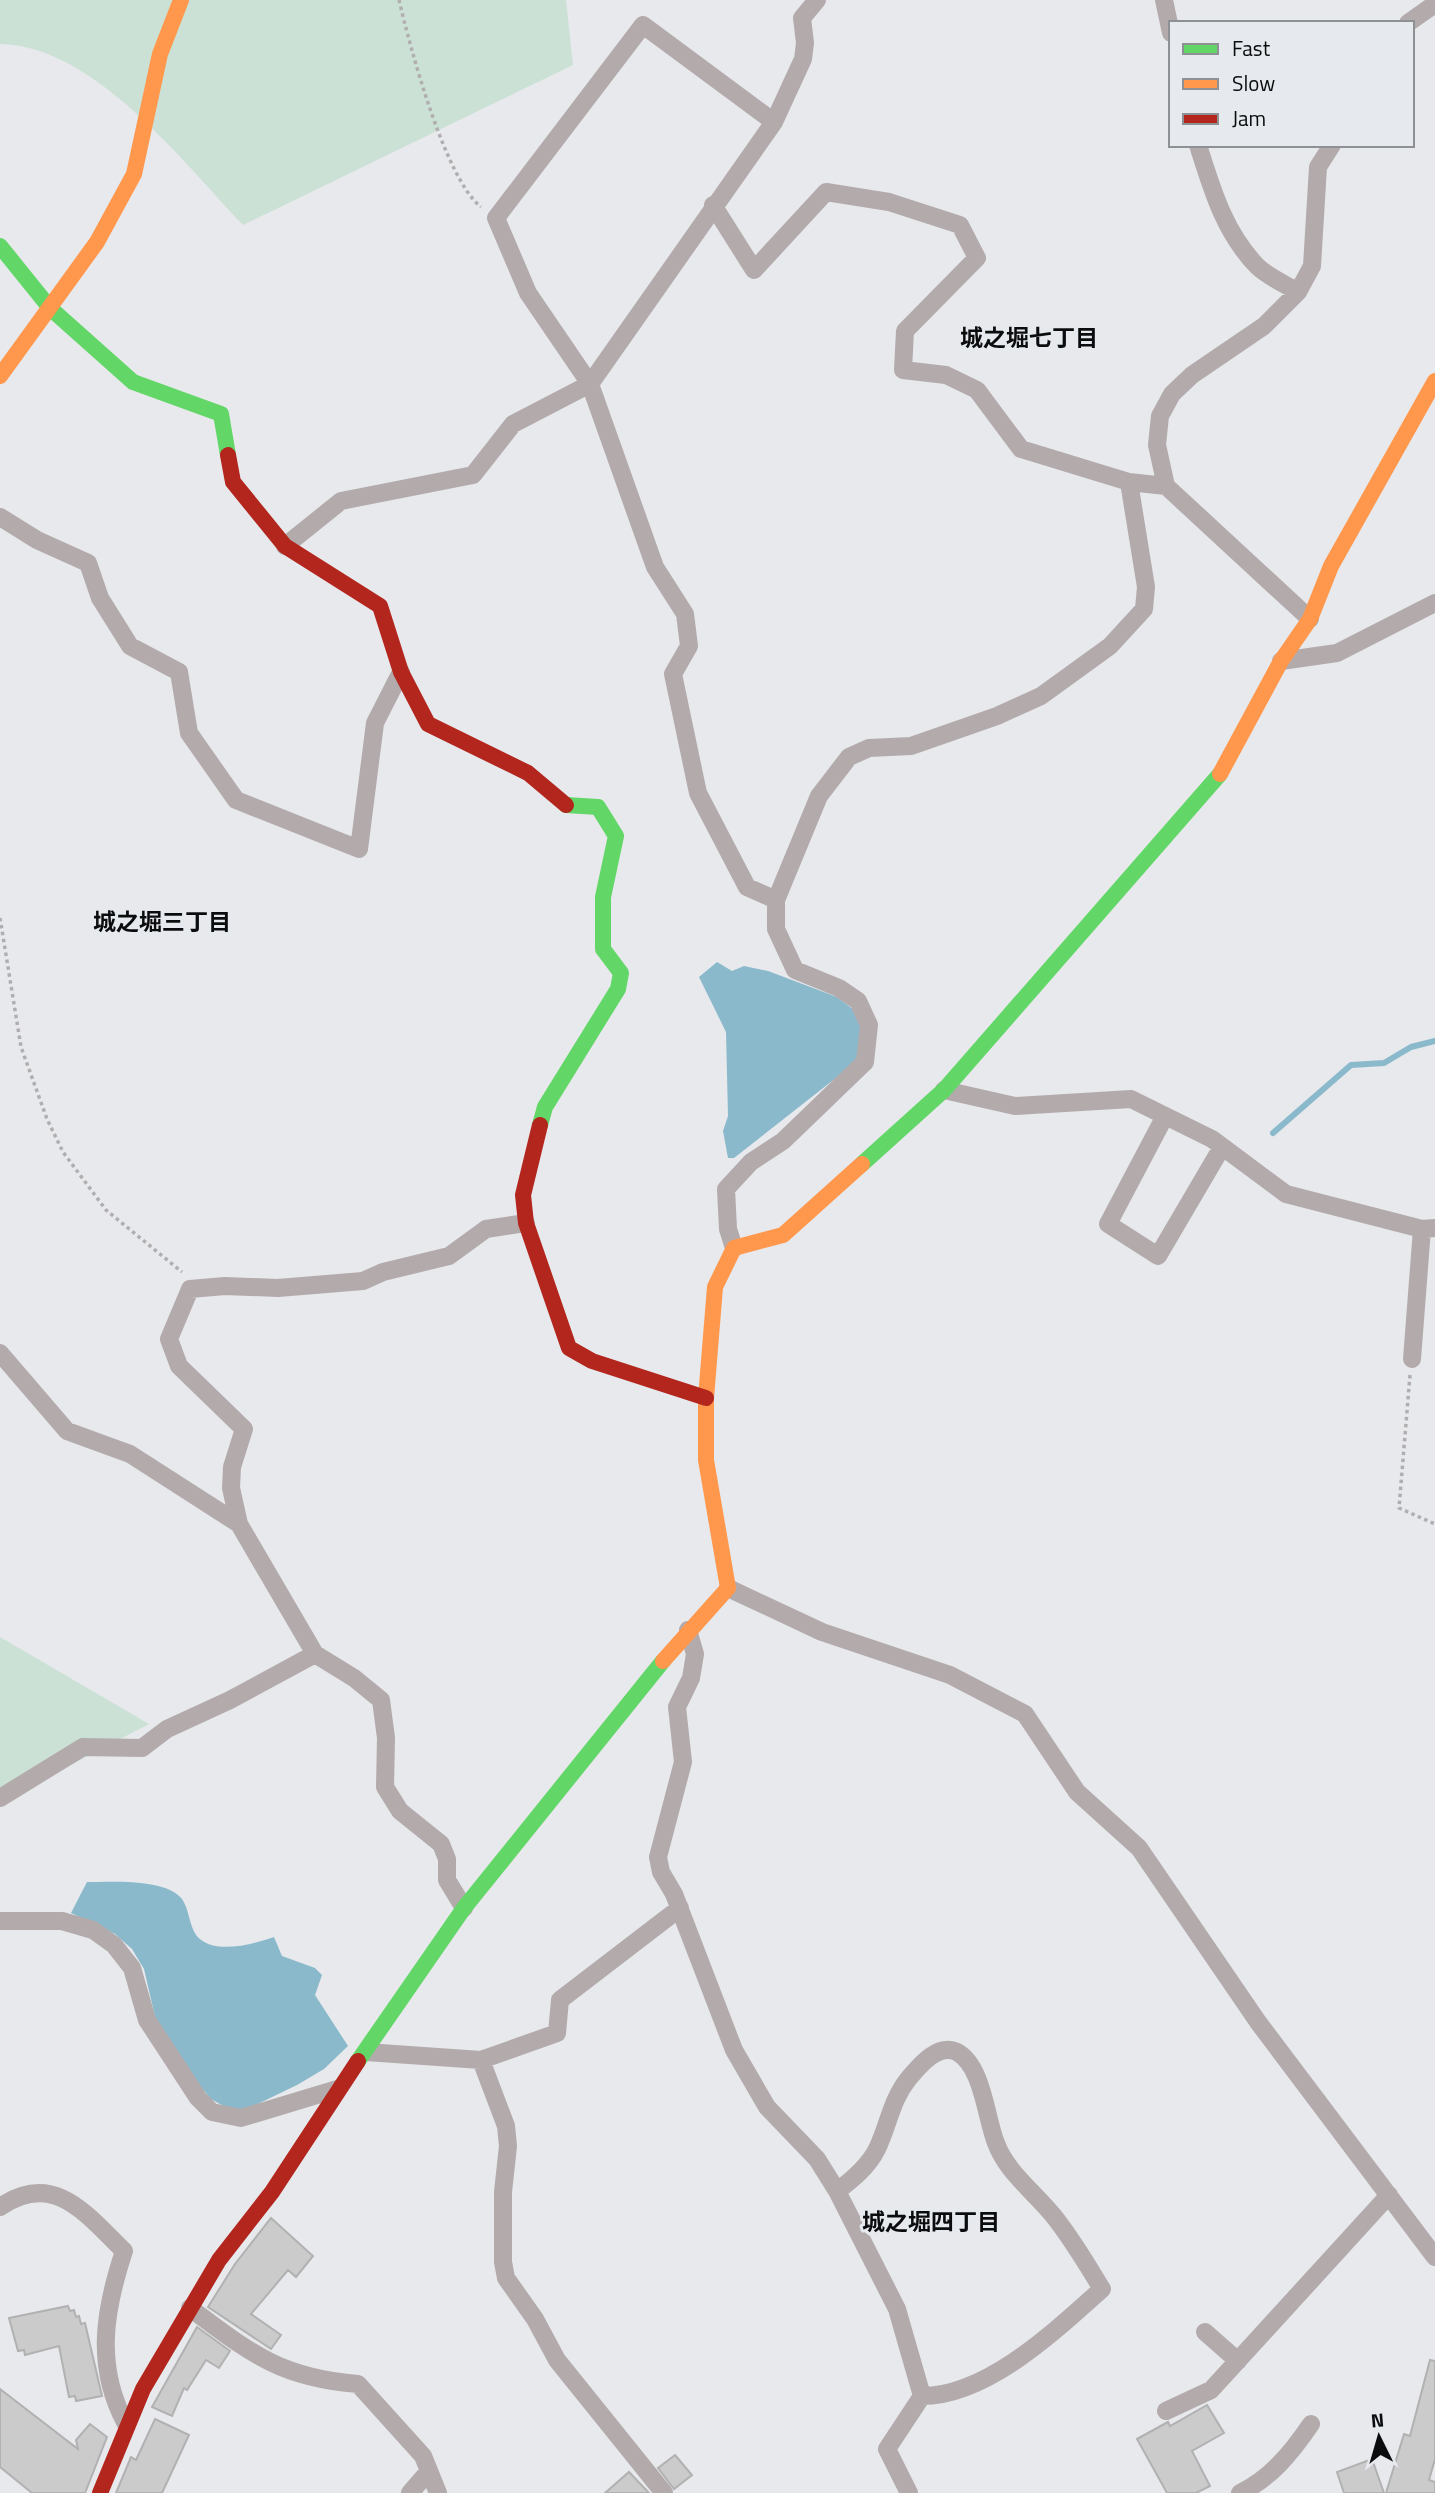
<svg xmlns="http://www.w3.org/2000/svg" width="1435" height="2493" viewBox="0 0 1435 2493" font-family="'Titillium Web','Noto Sans JP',sans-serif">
<rect width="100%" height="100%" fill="#e7e9ec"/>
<path fill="#cce1d6" d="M0,0h566l7,65 -330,160c-60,-63 -150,-180 -243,-181z
M0,1637l149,87 -149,78z"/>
<path fill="#8bb9cc" d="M717,962l15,9 12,-5 24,5 69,26 17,13 10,23 -9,30 -121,95h-6l-5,-27 5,-15 -2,-84 -27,-55z
M87,1882c24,0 79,-4 95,17 7,10 7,25 14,36 16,21 57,9 78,2l8,19 33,12 7,7 -7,20 33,51 -24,23 -27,16 -52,25 -20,-3 -14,-8 -16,-19 -39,-59 -12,-52 -12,-20 -17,-15 -44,-21z"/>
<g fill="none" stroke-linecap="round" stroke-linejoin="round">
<path stroke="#8bb9cc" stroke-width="6" d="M1273,1133l78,-68 33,-2 27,-16 24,-6"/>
</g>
<path fill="#cbcbcc" stroke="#b1b1b2" stroke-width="2" d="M271,2218l42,38 -17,21 -8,-7 -37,44 30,21 -10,14 -63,-42 27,-43z
M68,2306l2,5 4,-1 2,7 3,-1 2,8 4,-1 17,73 -26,5 -1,-5 -6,1 -10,-51 -34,9 -1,-5 -6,1 -9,-33z
M197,2327l33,24 -11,17 -13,-8 -19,30 -3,-2 -12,28 -20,-9z
M1430,2360l5,1v98l-6,21 6,2v11h-49l18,-59 6,2z
M0,2389l78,60 -2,-9 14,-16 17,13 -22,56h-53l-32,-26z
M1207,2405l17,28 -32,18 18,35 -14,7h-29l-30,-54 31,-17 2,4z
M155,2419l34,16 -27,58h-46l15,-36 5,3z
M675,2455l17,20 -18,14 -16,-21z
M1372,2459l12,34h-40l-7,-21z
M629,2472l20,21h-44z"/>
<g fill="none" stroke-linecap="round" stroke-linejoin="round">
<path stroke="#b1aeb0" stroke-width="3.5" stroke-dasharray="3.5 3.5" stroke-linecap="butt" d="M399,0c11,47 46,179 82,207
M0,918l21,129 26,72 16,33 43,58 76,62
M1410,1375l-11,133 36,16"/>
<path stroke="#b3aaab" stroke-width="18" d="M1164,0l7,33
M1408,23l27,-19
M774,122l-131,-97 -147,193 32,75 62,91 65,183 30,47 4,32 -16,28 25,119 49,94 29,13
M1198,145c14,44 26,87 59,121 11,11 28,18 41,26
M713,205l41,65 72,-78 63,10 71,23 17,33 -72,73 -2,39 43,5 31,15 44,59 108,33 37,4
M0,517l37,23 51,23 12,35 30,48 49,26 10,61 47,67 123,49 16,-126 26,-51
M285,546l56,-45 132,-26 40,-51 77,-40 184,-262 29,-63 2,-16 -3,-25 15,-18
M1310,619l-144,-133 -9,-41 3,-29 12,-22 20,-19 72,-49 34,-34 14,-26 6,-99 14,-22
M1281,661l56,-8 98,-50
M944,1090l71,16 116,-7 81,40 74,55 136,35 13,-1
M1165,1116l-57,108 50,32 64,-109
M734,1248l-6,-19 -2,-40 25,-27 32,-21 82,-79 4,-37 -11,-24 -19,-13 -44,-18 -19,-41v-29l43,-104 30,-39 20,-9 42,-2 86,-30 44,-20 69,-50 34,-37 2,-22 -17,-105
M0,1353l67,78 63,23 109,70
M1412,1359l10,-130
M728,1588l94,44 128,43 75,39 52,78 62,56 119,174 177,235
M688,1630l7,24 -4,24 -14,29 6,55 -25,95 3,15 13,22 60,156 33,57 50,52 20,32 60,118 25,87 -35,53 22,44
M0,1798l83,-51 59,1 25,-19 63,-29 85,-46
M464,1908l-17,-28v-21l-6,-15 -41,-33 -15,-24 1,-49 -5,-38 -27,-22 -39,-24 -76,-130 -8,-36 1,-21 12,-38 -65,-63 -10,-27 21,-50 35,-3 53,2 85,-7 20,-9 66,-16 37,-27 40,-6
M0,1921h62l31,9 21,15 18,23 15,52 51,78 14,14 29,6 96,-29
M366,2052l115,8 76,-27 3,-33 120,-92
M481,2060l25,66 2,20 -5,46v70l3,16 29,41 22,41 107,133
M837,2191c15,-11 31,-24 40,-42 12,-25 14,-49 32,-71 11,-13 29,-35 48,-26 26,14 29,67 39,91 10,28 37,48 56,71 19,23 34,49 50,75 -47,42 -115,107 -180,107
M0,2207c54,-37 86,7 124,44 -20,60 -29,116 2,173
M190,2308c60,45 91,70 168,76l65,72 15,37
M1205,2332l33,29
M1166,2411l45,-21 178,-195
M410,2493l19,-22
M1240,2493c31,-15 52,-41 71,-69"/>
<path stroke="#63d668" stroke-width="16" d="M0,246l50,62 83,74 88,32 7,41
M540,1125l5,-18 73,-118 3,-16 -18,-24v-52l13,-61 -18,-29 -32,-2
M862,1164l82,-74 276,-316
M358,2061l106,-153 199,-247"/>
<path stroke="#ff974d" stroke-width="16" d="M0,376l97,-134 37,-68 26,-120 21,-54
M1220,774l61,-113 29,-42 21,-53 104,-185
M663,1661l65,-73 -22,-128v-62l9,-111 19,-39 49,-13 79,-71"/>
<path stroke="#b3261e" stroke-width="16" d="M228,455l5,27 52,64 95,60 21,66 27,52 100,49 38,32
M540,1125l-17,70 3,28 43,125 23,13 114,37
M100,2493l43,-104 76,-129 53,-68 86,-131"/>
</g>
<g text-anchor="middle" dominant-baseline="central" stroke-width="6" stroke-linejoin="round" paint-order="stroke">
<g font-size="23" font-weight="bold" fill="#0b0c0d" stroke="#e6e9ed">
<text x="1029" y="337">城之堀七丁目</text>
<text x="162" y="921">城之堀三丁目</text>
<text x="931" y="2221">城之堀四丁目</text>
</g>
</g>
<rect x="1169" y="21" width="245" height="126" fill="#e6e9ed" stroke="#8e9193" stroke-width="2"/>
<rect x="1183" y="44" width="35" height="10" fill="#63d668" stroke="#8e9193" stroke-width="2"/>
<text x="1232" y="56" font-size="21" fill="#0b0c0d">Fast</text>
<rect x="1183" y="79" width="35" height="10" fill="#ff974d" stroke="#8e9193" stroke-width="2"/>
<text x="1232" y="91" font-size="21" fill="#0b0c0d">Slow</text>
<rect x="1183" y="114" width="35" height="10" fill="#b3261e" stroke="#8e9193" stroke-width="2"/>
<text x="1232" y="126" font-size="21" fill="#0b0c0d">Jam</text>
<g transform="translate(1379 2437) rotate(355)" stroke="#e6e9ed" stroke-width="5" paint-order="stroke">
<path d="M0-5L12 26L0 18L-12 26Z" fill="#0b0c0d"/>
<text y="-10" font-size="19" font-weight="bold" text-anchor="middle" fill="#0b0c0d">N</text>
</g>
</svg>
